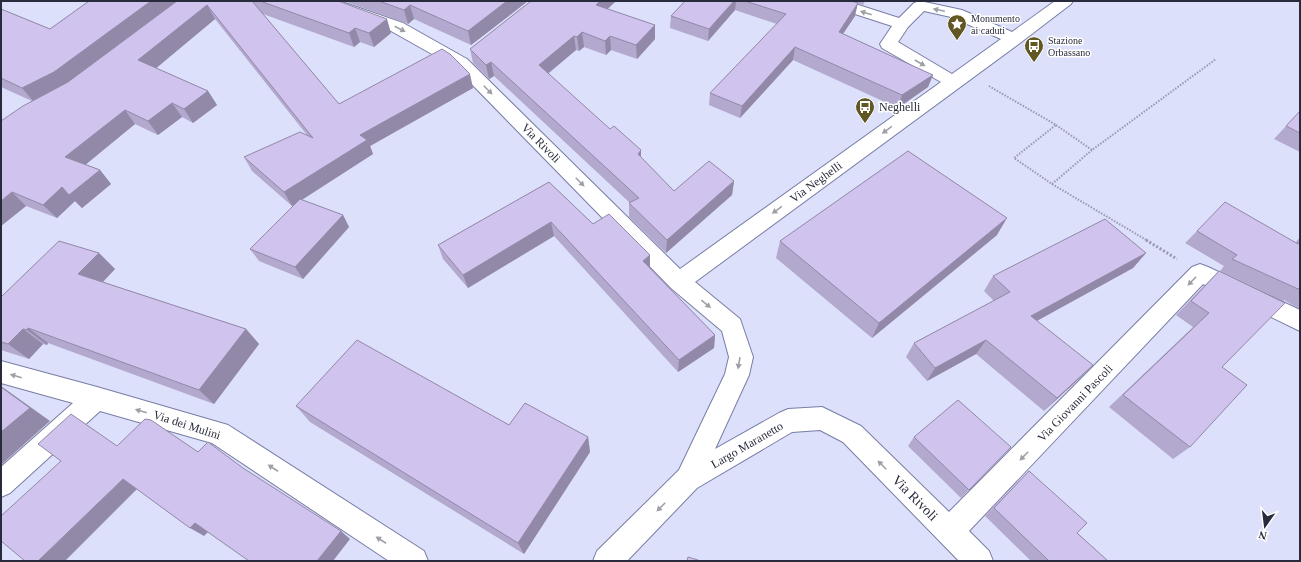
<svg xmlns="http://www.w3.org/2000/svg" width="1301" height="562" viewBox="0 0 1301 562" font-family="Georgia,serif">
<rect width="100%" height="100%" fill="#dce0fa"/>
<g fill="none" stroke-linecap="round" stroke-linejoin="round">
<g stroke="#787da5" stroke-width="2">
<path id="minor" d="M316,1h23l64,22 64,36 213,210 261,-187 -59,-34 -2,-4 12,-18 -68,-22 -2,-3h24l53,17 15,-15 6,-2 42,9 50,22 43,-31h18l-2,3 -51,39 -325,239 45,37 13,38 -4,18 -34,74 64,-36 9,-4 34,-2 39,19 88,86 243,-245 8,-3 8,3 92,43v21l-97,-47 -234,247 20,20 4,10h-34l-116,-119 -23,-12 -28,2 -95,56 -70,73h-34l4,-10 82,-81 46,-96 4,-17 -7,-26 -51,-43 -216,-221 -64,-36 -73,-27zM924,11l27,6 50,22 -49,35 -54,-32 10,-15z
M1,361l96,26 131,38 196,126 4,10h-39l-177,-118 -112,-32 -90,82 -9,4v-30l72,-64 -72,-20z"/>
</g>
<path stroke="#9699b0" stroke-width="2" stroke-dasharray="1.5 1.5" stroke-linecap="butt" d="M989,86l67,39 -42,33 38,26 96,57
M1056,125l36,25 124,-91
M1052,184l40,-34"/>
<path stroke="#9699b0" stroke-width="3" stroke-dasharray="2 2" stroke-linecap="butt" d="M1146,240l31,19"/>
<use href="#minor" fill="#fff" fill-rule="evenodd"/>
</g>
<path fill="#b3a8cd" d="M87,1h251l53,32 -17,14 -14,-5 -6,5 -91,-33 76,90 134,-16 -103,58 3,8 -71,46 41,15 6,12 -46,52 -44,-18 -9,-12 45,-45 -3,2 -40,-35 -8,-14 63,-22 -92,-116 -59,49 52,23 9,14 -24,18 -11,-6 -24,18 -23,-11 -50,40 15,6 11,14 -29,24 -7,-7 -18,17 -31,-12 -25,20 31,-125 -31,-14v-78l49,20 39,-28z
M344,1h184l-57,44 -57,-26 -6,5z
M531,1h85l-9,8 48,16v14l-18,20 -26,-9 -5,5 -22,-8 -5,4 -3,-1 -28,24 93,84 33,33 60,-10 -2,14 -66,58 -37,-36v-14h1l-136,-127 -5,3 -16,-16 -3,-14z
M685,1h166l4,15 -12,18 90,41 -5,12 -30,21 -105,-48 -53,58 -31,-13 1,-12 67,-69 -42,-14 -27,31 -38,-13 1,-12z
M851,1h14l-2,4z
M1300,111v41l-26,-13z
M549,182l44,42 57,31v13l65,67 -1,13 -36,24 -124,-136 -86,52 -25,-29 -5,-14z
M1197,231l99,11 4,-5v72l-16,-9 -1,1 -63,-30 4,-5 -39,-23z
M997,235l-125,103 -96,-80 4,-17z
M99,253l16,16 -12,13 143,47 13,15 -45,60 -166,-61 -1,2 -4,-1 -14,15 -28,-9v-53z
M1146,253l-13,15 -96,53 43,57 -36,33 -68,-57 -49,27 -21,-24 8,-14 80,-42 -10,-10 9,-15z
M1219,271l3,96 -32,80 -17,12 -64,-52 84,-80 -17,-12 28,-29z
M296,406l213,19 79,12 2,15 -66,102 -214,-132z
M914,437l97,10 -50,51 -53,-52z
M1029,471l48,62 31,28h-77l-46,-45 35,-36z"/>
<path fill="#9288a7" d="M151,1h27l-113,85 -31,16 -12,-14z
M507,1h21l-57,44 -3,-14z
M600,1h16l-19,18 -1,-14z
M734,1h2l-1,9 -27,31 1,-12z
M858,3l-3,13 -19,28 3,-12z
M207,5l8,14 -67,56 -10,-15z
M410,5l4,14 -6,5 -4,-14z
M387,19l4,14 -17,14 -5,-14z
M655,25v14l-18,20 -1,-14z
M355,28l5,14 -6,5 -5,-14z
M582,32l2,15 -5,4 -2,-14z
M574,36l2,14 -35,29 -2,-14z
M610,36l1,14 -5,5 -1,-14z
M795,47l-2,13 -53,58 2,-12z
M491,62l3,14 -5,3 -3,-14z
M470,74l3,14 -103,58 3,8 -81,52 -8,-14 76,-57z
M933,75l-5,12 -30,21 4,-13z
M208,91l9,14 -24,18 -9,-14z
M172,103l10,14 -24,18 -10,-14z
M125,110l10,14 -57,47 -13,-14z
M641,150v14l-3,-10z
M100,170l11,14 -29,24 -13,-13z
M734,181l-2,14 -66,58 1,-13z
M62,187l13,14 -18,17 -14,-13z
M12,192l14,14 -25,20v-25z
M343,215l6,12 -46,52 -8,-12z
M1007,218l-10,17 -125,103 7,-15z
M551,222l3,14 -86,52 -5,-13z
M99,253l16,16 -20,21 -17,-16z
M1146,253l-13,15 -113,62 11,-14z
M650,255v13l-7,-7z
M28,328l20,15 -1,2 -20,-15z
M23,329l20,15 -14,15 -21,-15z
M246,329l13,15 -45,60 -15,-14z
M715,335l-1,13 -36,24 1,-12z
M986,340l-10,14 -49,27 8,-13z
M1093,365l-13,13 -36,33 13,-13z
M1,386l49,35 -49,44z
M588,437l2,15 -66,102 -6,-11z
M123,479l15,9 -73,73h-27z
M195,523l14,8 -5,5 -14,-8z
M341,531l9,8 -17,22h-16z"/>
<path fill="#d0c3ee" stroke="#9288a7" d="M89,1h62l-97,71 -32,16 -21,-10v-69l49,20z
M177,1h75l87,103 103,-55 8,5 20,20 -110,61 7,5 -83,52 -40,-35 56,-25 13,6 -106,-133 -69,55 70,31 -24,18 -12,-6 -24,18 -23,-11 -60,47 35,13 -31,25 -7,-8 -19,18 -31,-13 -11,9v-80l22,-15 45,-24z
M260,1h78l49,18 -18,14 -14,-5 -6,5z
M379,1h128l-39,30 -58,-26 -6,5z
M531,1h69l-4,4 59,20 -19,20 -26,-9 -5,5 -23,-9 -5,5 -3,-1 -35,29 71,64 4,-3 27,24 -3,4 36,37 35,-30 25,20 -67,59 -38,-37 10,-5 -148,-136 -5,3 -16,-16z
M685,1h49l-25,28 -38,-13z
M745,1h106l7,2 -19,29 94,43 -31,20 -107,-48 -53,59 -32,-13 76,-79z
M1300,111v22l-14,-7z
M908,151l99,67 -128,105 -99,-82z
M549,182l44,42 16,-10 41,41 -7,6 72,74 -36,25 -128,-138 -88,53 -25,-30z
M300,199l43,16 -48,52 -45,-18z
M1225,202l73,42 2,-2v47l-1,-1 -1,1 -66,-30 5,-4 -40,-24z
M1105,219l41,34 -115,63 62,49 -36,33 -71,-58 -51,28 -21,-25 96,-51 -17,-16z
M59,241l40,12 -21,21 168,55 -47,61 -171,-62 -1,2 -4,-1 -15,15 -7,-2v-45z
M1219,271l66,32 -63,64 25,18 -57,62 -67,-52 86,-82 -18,-12z
M357,340l152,85 16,-22 63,34 -70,106 -222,-137z
M1,387l29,21 -29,24z
M958,400l53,47 -42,43 -55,-53z
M71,414l46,32 28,-27 6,1 47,32 10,-10 35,26 98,63 -24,30h-68l-54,-38 -5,5 -67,-49 -85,82h-13l-24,-20v-25l60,-55 -23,-17z
M1029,471l58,52 -10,10 31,28h-59l-55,-53z
M688,557l13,4h-14z"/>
<defs><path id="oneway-solid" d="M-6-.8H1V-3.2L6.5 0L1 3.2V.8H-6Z"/></defs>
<g fill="#9ea0a7">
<use href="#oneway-solid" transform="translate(939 10) rotate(-168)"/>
<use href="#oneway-solid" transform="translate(866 13) rotate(-162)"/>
<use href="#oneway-solid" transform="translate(400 29) rotate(27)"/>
<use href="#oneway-solid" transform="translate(920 63) rotate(30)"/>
<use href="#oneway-solid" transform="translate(488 90) rotate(45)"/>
<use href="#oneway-solid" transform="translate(887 130) rotate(144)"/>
<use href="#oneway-solid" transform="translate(580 182) rotate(45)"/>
<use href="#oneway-solid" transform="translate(777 210) rotate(144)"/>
<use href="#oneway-solid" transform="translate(1192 281) rotate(134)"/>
<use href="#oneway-solid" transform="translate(706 304) rotate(39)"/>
<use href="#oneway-solid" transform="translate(739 363) rotate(100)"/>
<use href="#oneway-solid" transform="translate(16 376) rotate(-164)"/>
<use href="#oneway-solid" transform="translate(141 411) rotate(-164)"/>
<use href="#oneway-solid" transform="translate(1024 456) rotate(134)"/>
<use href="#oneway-solid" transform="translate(882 465) rotate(-135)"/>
<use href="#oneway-solid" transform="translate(273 468) rotate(-147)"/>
<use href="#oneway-solid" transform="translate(661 507) rotate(135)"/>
<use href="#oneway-solid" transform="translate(381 540) rotate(-147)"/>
</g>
<defs>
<g id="sight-pin" transform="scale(1)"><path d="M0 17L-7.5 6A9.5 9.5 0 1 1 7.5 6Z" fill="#615723" stroke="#fff"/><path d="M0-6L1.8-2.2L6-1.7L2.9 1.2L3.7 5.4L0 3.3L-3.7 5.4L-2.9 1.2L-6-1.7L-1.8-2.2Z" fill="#fff"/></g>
<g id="bus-pin" transform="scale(1)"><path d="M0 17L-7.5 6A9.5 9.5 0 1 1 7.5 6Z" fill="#615723" stroke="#fff"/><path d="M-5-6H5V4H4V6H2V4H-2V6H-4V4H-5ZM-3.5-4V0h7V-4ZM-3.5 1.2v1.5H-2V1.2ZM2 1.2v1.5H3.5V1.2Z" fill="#fff"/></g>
</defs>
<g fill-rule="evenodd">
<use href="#sight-pin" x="957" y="24"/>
<use href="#bus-pin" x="1034" y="46"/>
<use href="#bus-pin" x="865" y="107"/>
</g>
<g text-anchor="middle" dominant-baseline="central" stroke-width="3" stroke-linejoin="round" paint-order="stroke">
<g font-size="10" fill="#282b3b" stroke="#fff" text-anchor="start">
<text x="971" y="18">Monumento<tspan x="971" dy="12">ai caduti</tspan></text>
<text x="1048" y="40">Stazione<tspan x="1048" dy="12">Orbassano</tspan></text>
</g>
<g font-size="12" fill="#282b3b" stroke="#fff" text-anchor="start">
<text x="879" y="107">Neghelli</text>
</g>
<g font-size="12" fill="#282b3b" stroke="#fff">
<text transform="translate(541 143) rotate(45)">Via Rivoli</text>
<text transform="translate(816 182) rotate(-36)">Via Neghelli</text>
<text transform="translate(1075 403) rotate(-46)">Via Giovanni Pascoli</text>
<text transform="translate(187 425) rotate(18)">Via dei Mulini</text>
<text transform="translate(747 445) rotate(-30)">Largo Maranetto</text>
</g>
<g font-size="14" fill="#282b3b" stroke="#fff">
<text transform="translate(915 498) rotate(45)">Via Rivoli</text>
</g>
</g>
<rect width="1301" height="562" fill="none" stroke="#282b3b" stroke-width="4"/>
<g transform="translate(1265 526) rotate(194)" stroke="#ffffff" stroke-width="3" paint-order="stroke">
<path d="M0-3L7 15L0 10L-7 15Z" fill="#282b3b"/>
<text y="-6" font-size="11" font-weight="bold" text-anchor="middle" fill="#282b3b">N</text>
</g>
</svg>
